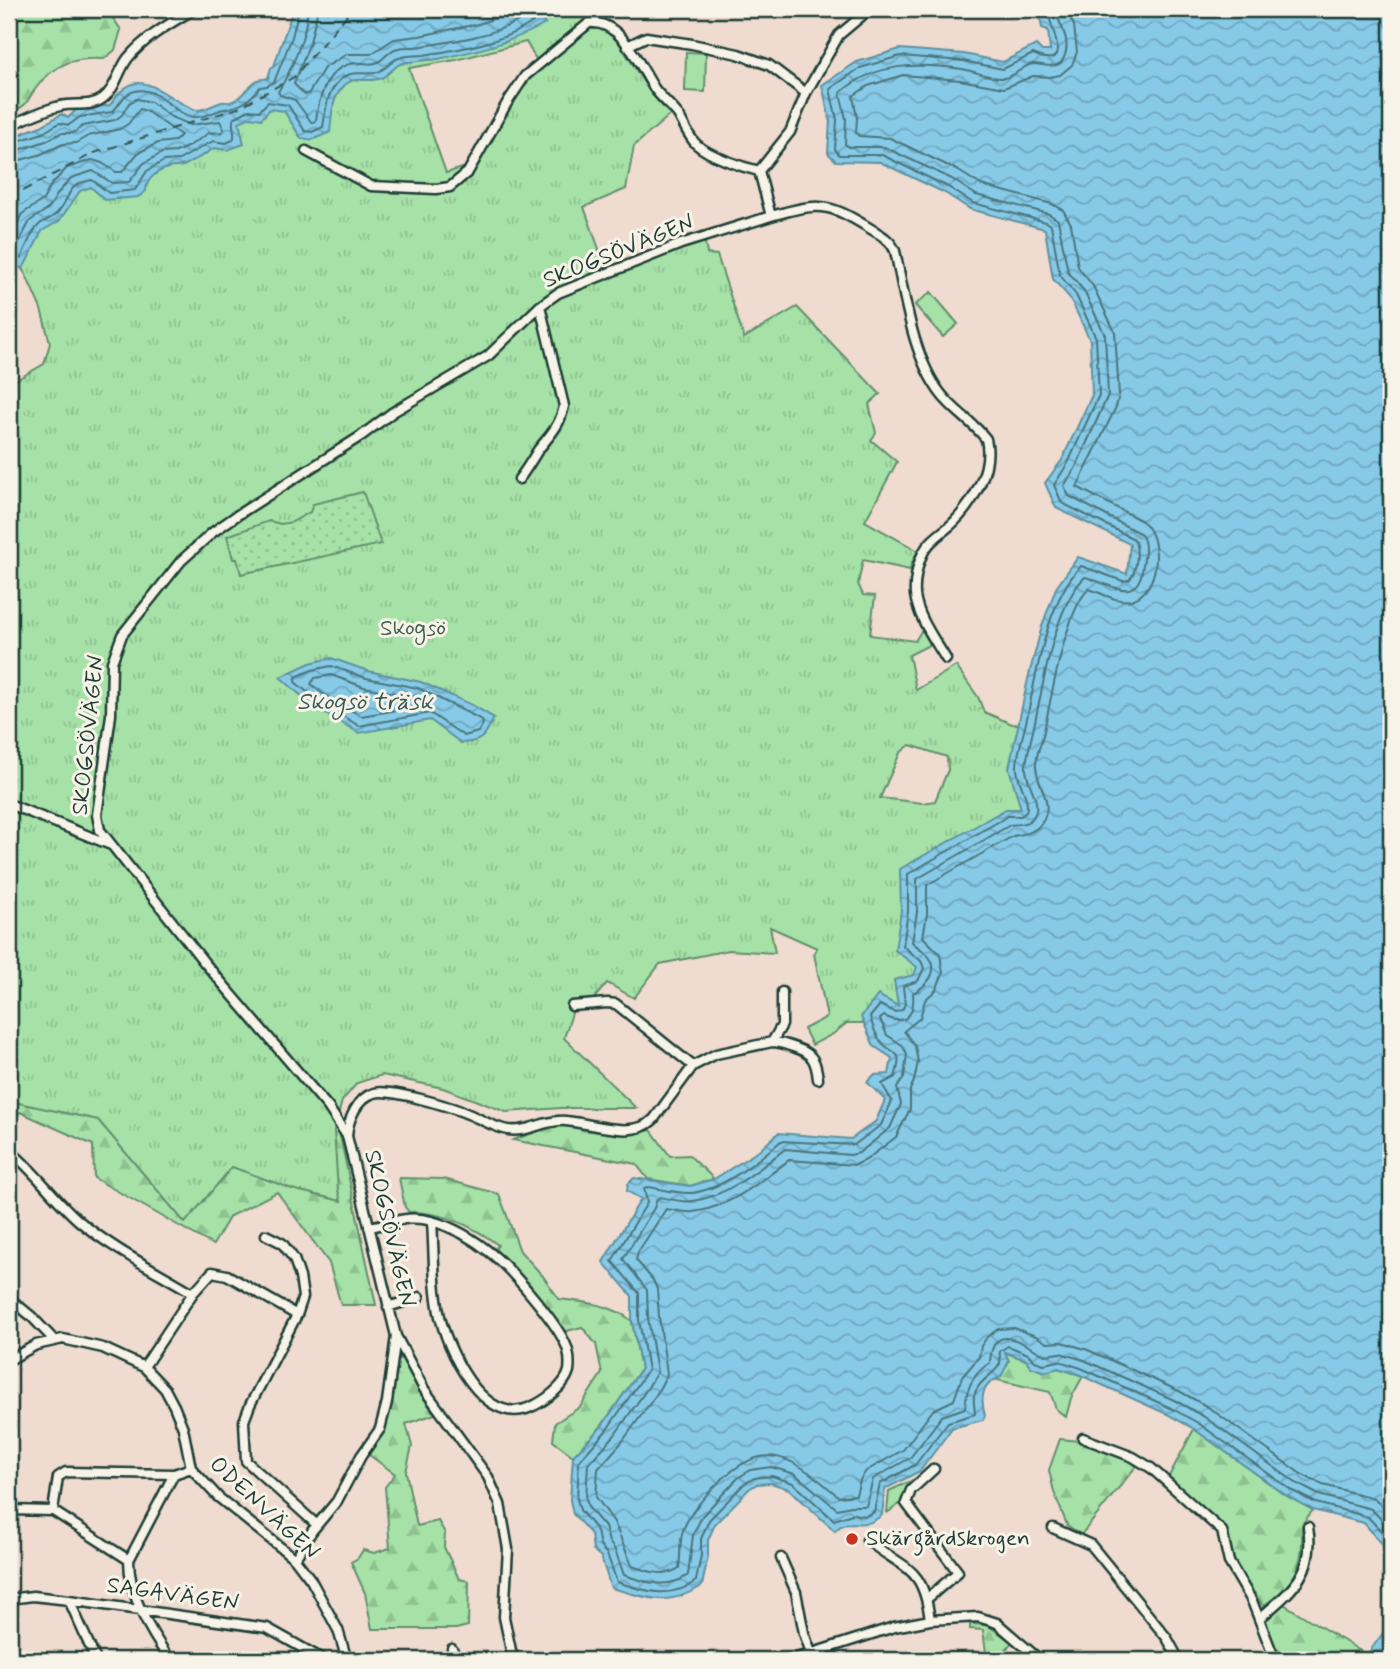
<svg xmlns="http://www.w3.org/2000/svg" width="1400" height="1669" viewBox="0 0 1400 1669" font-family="Mynerve,sans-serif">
<defs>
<pattern id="forest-firs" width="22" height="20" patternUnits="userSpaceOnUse" patternTransform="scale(1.75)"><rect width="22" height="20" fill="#a6e1a7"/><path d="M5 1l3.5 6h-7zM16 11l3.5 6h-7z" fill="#8ec290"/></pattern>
<pattern id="park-tufts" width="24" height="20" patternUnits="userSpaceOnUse" patternTransform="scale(1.75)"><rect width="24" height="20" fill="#a6e1a7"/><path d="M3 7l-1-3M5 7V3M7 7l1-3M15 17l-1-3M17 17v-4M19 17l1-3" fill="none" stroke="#8ec290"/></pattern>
<pattern id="garden-dots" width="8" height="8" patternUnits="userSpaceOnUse" patternTransform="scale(1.75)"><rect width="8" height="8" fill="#a6e1a7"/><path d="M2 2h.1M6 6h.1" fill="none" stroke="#8ec290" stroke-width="1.8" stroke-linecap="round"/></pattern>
<pattern id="water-waves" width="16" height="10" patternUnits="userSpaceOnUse" patternTransform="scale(1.75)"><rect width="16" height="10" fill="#87cae8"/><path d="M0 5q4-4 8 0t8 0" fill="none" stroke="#6ea5bd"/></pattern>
</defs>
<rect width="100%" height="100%" fill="#efdbcf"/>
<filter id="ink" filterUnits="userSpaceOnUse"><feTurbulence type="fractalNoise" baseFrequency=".0143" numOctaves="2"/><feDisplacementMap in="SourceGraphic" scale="14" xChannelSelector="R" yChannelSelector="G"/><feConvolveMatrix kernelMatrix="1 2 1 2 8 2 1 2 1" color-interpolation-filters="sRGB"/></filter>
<g filter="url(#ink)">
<path fill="#a6e1a7" stroke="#628f6e" stroke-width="2" d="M686,52l20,1 -1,39 -20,-1z
M931,292l27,32 -15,13 -28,-32z
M919,1477l1,2 -16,22 -17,12 2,-22z"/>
<path fill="url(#forest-firs)" stroke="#628f6e" stroke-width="2" d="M9,9h98l14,21 -6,20 -11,9c-29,-2 -49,4 -68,29 -11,14 -7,18 -27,25z
M9,808l328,314 39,183h-35l-12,-42 -52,-71 -47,24 -17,29 -119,-67 -1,-33 -73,-33 -11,13z
M556,1125c31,1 65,13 95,5l19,26 19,-1 25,24 -24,7 -42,-7 -12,-15 -123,-24z
M399,1178l45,1 55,15 21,57 22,24 17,24c27,3 52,5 73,22l9,48 -40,58 -28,29 -20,-15 2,-18 25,-16 22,-34 -6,-29 -14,-17 -19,5c-18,-32 -41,-57 -69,-81l4,-6c-26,-20 -56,-33 -89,-33l-4,-5z
M1004,1352l22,8 5,7 14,5 13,-4 25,8 -12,22 -5,19 -10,-8 -6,-17 -57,-13 8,-3z
M402,1358l19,37 14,19 -29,10 6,22 -6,26 11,54 21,-5 7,12 -1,14 15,32 10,2 -1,45 -12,3h-84l-7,-36 -14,-31 7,-4 5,-8 11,3 16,-5 -5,-61 10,-13 -27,-20 12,-19 16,-75z
M1194,1429l93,67 26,14 -11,14c1,42 -3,57 -39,82l-33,-49 -1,-17 -5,-12 -56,-50z
M1060,1439l20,2 58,23 -57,71 -14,-10 -13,-33 -5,-22z
M1282,1603l85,52v5h-88l-14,-39z
M970,1624l17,1 25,17 -12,15 1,3h-14l-4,-30 -13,-1z"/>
<path fill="url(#park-tufts)" stroke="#628f6e" stroke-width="2" fill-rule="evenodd" d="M368,9h219l-1,12 -49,40 -11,-19 -70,18 -47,8 37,105 23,-7 3,-6 7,3 28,-54 22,-34 52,-42 9,-4h12l16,12 32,51 20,23 -36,31 -8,43 -42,18 25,70 86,-34 10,-1 2,12 10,1 27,83 53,-31 83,87 -11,10 7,29 -5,7 26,22 -32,59 53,30 -7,13 -1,6 -47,-10 -5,24 5,11 12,1 -5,39 45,6 8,-13 8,16 -22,11 7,35 40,-24 22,31 6,15 28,12 177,7 -10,292h-332l-14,11 -21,11 -8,-16 23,-12 -13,-63 3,-6 -47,-21 5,26 -46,-3 -69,14 -26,34 -27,-15 -20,24h-13l-10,31 72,70h-75l-55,4 -63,-24 -61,-13 -25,8 -15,18 -8,29 4,60 3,11 -49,-12 -60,-22 -47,56 -87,-103 -89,-19v-717l35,-20 6,-21 -9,-34 -15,-34 -17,-25v-58l205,-65zM910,745l37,12 1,13 -13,31 -12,2 -43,-5 20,-45z"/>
<path fill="url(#garden-dots)" stroke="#628f6e" stroke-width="2" d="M363,492l18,52 -140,30 -4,-15h-4l-6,-23 42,-15 12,3 11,-2 18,-10 3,-8z"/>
<path fill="url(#water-waves)" stroke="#5d92a0" stroke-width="2" d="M293,9h242l10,15c-34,19 -69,27 -107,35 -11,2 -28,1 -38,5 -10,6 -14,15 -27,16 -12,1 -20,-4 -30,7 -12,12 -11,29 -13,45l-18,8 -11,-2 -17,-27 -14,-2 -9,10 -10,-2 -12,5 5,22 -17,6 -12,-2c-10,6 -19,12 -30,17 -6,3 -11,1 -17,3 -11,3 -22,11 -22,23l-8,6 -33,3 -14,-13 -11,4 -21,30 -17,10 -19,38 -9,-4 -5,2v-129l32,-12 21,-12 6,4 8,-8 34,-5c27,-42 45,-14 77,1 4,2 4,4 10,4 9,0 17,-6 25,-8 7,-1 5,2 11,-1 10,-4 17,-18 25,-21 3,-1 7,-1 10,-2l3,-10 3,-2z
M1039,9h352v1545l-27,-31 -51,-13 -26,-14 -93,-67 -27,-15 -89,-40 -20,-6 -13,4 -14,-5 -5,-7 -21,-8 4,9 -8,16c-20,7 -21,21 -16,39l-2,4 -31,8 -32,43 -35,18 -3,26c-4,3 -10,8 -15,8 -14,2 -21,-4 -32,8l-46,-42 -18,-6 -14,1 -8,5 -34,35 -7,16v16l-6,30c-36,22 -53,12 -91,2l-10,-31 -8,-7 -2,-16 -18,-20 -3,-14 3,-44 28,-29 40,-58 -9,-48v-25l-29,-34 38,-63 -14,-8 1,-7 6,-6 56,8 24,-7 46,-29 18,-17 73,6 25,-18 9,-21 -18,-18 7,-7 15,-1 3,-16 -18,-12 -13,-29 17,-22 20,11 -4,-26 20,-5 3,-8 -22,-17 6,-39 -1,-42 106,-60h15l-12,-41 19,-89 14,-53 14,-38 22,-31 49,17 3,-30 -74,-36 -11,-25 17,-23 30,-65 -2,-55 -20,-42 -17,-19 -8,-50 -75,-20 -25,-16 -65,-31 -44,-1 -8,-8 2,-33 -8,-35 35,-23 43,-13 64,5 39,8 33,-17 6,6h8l-2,-21 -6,-2z
M331,658l37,13 53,11 51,23 22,13c-10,19 -11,24 -33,25l-31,-23 -71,13 -45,-26 -34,-30 30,-14z
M1391,1622v38h-24v-5z"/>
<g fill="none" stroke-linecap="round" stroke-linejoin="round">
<path stroke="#49757c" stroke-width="2" d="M308,9c-2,27 -16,60 -30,83l2,3 15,5 17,23 4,-3c3,-23 11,-55 40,-57 8,-1 14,3 22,-1 6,-3 10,-10 17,-13 8,-3 18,-1 27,-3 28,-4 76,-11 99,-27v-10
M318,9l-8,33 -16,42 11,11 4,-2 15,-25 23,-14h24l23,-15 25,-3 59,-12 30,-10 2,-5
M1047,9c2,15 29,64 -14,45l-30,15 -40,-8 -63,-5 -40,12 -30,21 7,31 -2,29 4,6h43l66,32 25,16 73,19 5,3 9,50 16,20 20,43 3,57 -31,68 -14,22 8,18 72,36c5,11 3,33 -5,41l-6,1 -42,-15c-34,35 -44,105 -54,152 -3,15 -9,32 -10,47 -2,16 14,32 9,47l-5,4h-13l-100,58v37l-5,35 18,15 3,7 -6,13 -15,5 2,18 -3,6 -7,2 -15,-7 -10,12c2,7 5,16 9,22 13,19 26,6 16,38l-13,7 10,17 -11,24 -27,20 -73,-4c-24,20 -57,48 -89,52 -14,1 -31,-4 -44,-6l-4,1 3,15 -35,58 27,32v27l9,50 -42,61 -27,30 -2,38 3,11 17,21 3,15 7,8 10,28c27,9 54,18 79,-1l5,-26v-16l8,-19 35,-36 10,-6 18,-2 21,7 41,37 18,-6 14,2 8,-4 6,-28 35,-19 33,-43 27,-8c0,-6 -2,-12 -1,-18 4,-17 24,-23 26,-33 1,-4 -1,-8 0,-12l8,-5 20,8 7,7 9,3 15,-3 22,7 90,40 27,15 93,67 25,13 52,14 23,25
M1055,9c3,14 16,29 10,46 -5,17 -20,9 -32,9 -10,1 -18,13 -29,14 -13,1 -29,-7 -42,-9 -43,-6 -87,-7 -122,24l6,26 -1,25 4,3h35l68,32 24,16 73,19 9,6 10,52 16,19 21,44 3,60 -32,72 -12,19 5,10 72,38c6,10 4,20 2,31 -4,42 -34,18 -58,12 -30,29 -40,99 -49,140 -3,16 -8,32 -10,48 -2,15 13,31 10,46 -3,13 -15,13 -26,14l-93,54v33l-5,30c5,5 13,9 17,15 12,15 -4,30 -16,36 2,21 -7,34 -29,23l-4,3 7,16 15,10 5,9 -3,24 -7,10 4,16 -11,24 -31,25 -9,2 -65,-6c-27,21 -57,47 -92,52 -10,2 -23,-2 -33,-4l-3,2 -3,9 -31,51 24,31 1,28 9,54 -10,17 -33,47 -26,28 -2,34 2,9 17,20 4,15 6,8 9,25c20,7 45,15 64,0l5,-40 9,-19 36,-38 12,-8 21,-3 24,7 42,35 14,-3h15l7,-27 37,-21 32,-42 23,-8c1,-19 8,-35 25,-45 2,-44 33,-19 55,-8l15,-2 24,7 90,40 29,16 93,67 23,12 52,14 20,20
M1066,9l8,17 3,26 -5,13 -12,10 -10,2 -17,-1 -29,12 -44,-8 -57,-5 -35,11 -15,10 4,22 -1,15 3,3 31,2 67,32 24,15 71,19 11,6 8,14 7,43 15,19 22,46 4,63 -3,12 -39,80 65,34c22,16 18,72 -11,79 -14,3 -29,-7 -42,-11 -23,19 -38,111 -45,142 -2,11 -9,25 -8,36 1,18 17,34 8,52 -6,13 -18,15 -31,17l-86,49v29l-4,23 17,17 3,19 -7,17 -11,10 -5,18 -16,13 11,15 3,16 -4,19 -4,9v19l-14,28 -30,23 -11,5 -66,-5c-27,21 -60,48 -96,52 -9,1 -18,-2 -27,-3l-28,43 -2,8 17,20 4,9 2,28 8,57 -11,21 -34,47 -24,27 -2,28 18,25 18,44c14,5 34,12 47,2 2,-12 0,-26 4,-38 7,-18 19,-30 32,-44 50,-51 78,-29 124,11l17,-2 4,-15 6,-9 37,-21 30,-40 21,-10 8,-23 17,-20 2,-11 6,-9 11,-8 16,-1 22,8 11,7 15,-1 26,8 91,41 29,16 93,67 22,11 51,13 17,16
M9,144l34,-11 16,-10 10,2 11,-8 32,-5c9,-8 10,-18 23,-21 23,-6 37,23 58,26 12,1 21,-6 31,-8 18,-3 24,-7 36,-22l7,-1 7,-4 18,-45 7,-28
M9,153l37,-12 15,-8h12l10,-7 32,-6 7,-5 7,-12 8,-4 14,3 20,15 20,8 29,-4 4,8 -2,3 -13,1 -20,13 -13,6 -14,1 -18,10 -15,19 -17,1 -19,-12 -22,7 -13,15 -9,15 -19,13 -14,27 -7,2
M9,163l30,-8 24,-11 13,-1 12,-7 32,-7 8,-5 12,-15 6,2 35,24 -6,6 -17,2 -20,10 -16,19h-6l-14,-9 -10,-3 -25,8 -16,17 -8,15 -21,14 -13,24
M9,259l12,-1c5,-10 10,-27 19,-34 6,-4 13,-6 18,-12 13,-15 8,-28 34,-32l17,13 26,-3 12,-19 17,-10 15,-1 34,-19 13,2 7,-3c4,-7 -3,-15 1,-22l15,-8 10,1 9,-9 20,3 17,26 7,1 11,-5c3,-17 3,-33 16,-46 12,-12 21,-6 35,-8 12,-2 17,-14 28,-16 7,-2 15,-1 22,-2 35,-6 79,-12 109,-33l-4,-13
M331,666l35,12 52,10 64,32 1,4 -5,8 -14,4 -34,-23 -71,13 -41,-25 -23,-19 1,-5 16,-7z
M331,675l33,12 52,10 6,3 1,4 -2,2 -60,10 -38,-22 -12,-10 4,-6z"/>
<path stroke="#345958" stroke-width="2" stroke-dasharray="9 7" stroke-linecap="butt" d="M9,198l85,-45 144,-45 56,-31 58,-68"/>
<g stroke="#1f3d34" stroke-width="13">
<path id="minor" d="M627,46l19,-9 46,7 46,10 31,11 37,28
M9,126c16,-7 33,-16 51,-20 14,-4 29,2 42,-7 14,-10 16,-28 26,-41 17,-21 43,-35 66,-49
M306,151l65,35 65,3 14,-2 18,-15 39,-69 18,-27 64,-53c33,-3 50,42 65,65 7,10 18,18 25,28 5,9 10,21 17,28 13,12 46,23 63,27
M771,216c49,-14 56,-14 100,13 10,6 20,11 24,22 10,45 17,105 46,143 13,17 32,28 45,45 7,29 -12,63 -32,83 -10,10 -25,18 -31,31 -6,12 -9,29 -8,42 3,23 20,45 31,64
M519,479c7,-9 13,-19 19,-29 12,-15 22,-24 26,-44l-24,-100
M9,804l102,41
M572,1006l35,-3 9,1 77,62
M772,1042l10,-17v-33
M347,1136c1,-16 10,-38 27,-43 15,-5 78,14 94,21 13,5 27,14 40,16 20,3 38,-11 58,-9 26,2 68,19 88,-2l39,-53 23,-12 56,-12c9,0 15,3 24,6 17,6 20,13 22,31
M9,1150c26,21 44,48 69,70 34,29 77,50 115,73
M369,1227c25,-4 37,-13 63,-6 21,6 43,19 60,33 20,16 64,68 74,91 3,7 4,18 3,26 -4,15 -24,30 -38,36 -48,22 -85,-59 -92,-95 -6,-30 -5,-61 -7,-91
M266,1235l16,8 12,16 6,18 3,20 -6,18 -47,90 -6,16 2,40 71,64
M9,1298l22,18 23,24
M388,1307l31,-10
M9,1360l27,-15 27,-6 40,9 41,19 21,22 9,17 9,22 8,40 27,29 77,62 16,21 27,50 9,30
M144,1367l49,-74 19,-21 15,3 70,40
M1083,1438l50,19 18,11 71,63 7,31 23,39 23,59
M9,1510l44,1 76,49c0,37 21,71 41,100
M53,1511l5,-34 8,-5 108,2
M1053,1528l38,17 76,93 12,22
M867,1540c39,31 56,25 63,80
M781,1558l15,34 8,41 7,20
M295,1559l17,-28 25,-30 24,-45 19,-27 7,-27 9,-66
M129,1560l45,-86 17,-6
M928,1598l30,-26 -52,-69 5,-13 23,-21
M9,1599l24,-3 36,4 198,28 57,32
M69,1600l27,60
M1260,1618c31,-27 56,-45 48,-91
M452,1649l6,11
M513,1660l-9,-43 4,-68 -8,-45 -12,-27 -64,-88 -28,-53 -49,-200 -19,-29 -124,-145 -104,-132 -3,-15 14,-100 1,-53 10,-27 59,-74 32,-29 23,-16 125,-80 32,-24 95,-56 52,-50 18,-13 123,-49 90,-28 -12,-45 31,-39 16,-39 33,-58 31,-26
M598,1660h21
M767,1660l27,-1 100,-32 36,-7 48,-3 19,6 43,37"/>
</g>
<use href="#minor" stroke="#f7f3e8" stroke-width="8"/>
</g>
</g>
<circle fill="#c8321e" stroke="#f7f3e8" stroke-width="2.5" cx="852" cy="1539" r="7"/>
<g text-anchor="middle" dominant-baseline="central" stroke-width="6" stroke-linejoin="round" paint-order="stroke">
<g font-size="23" fill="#1f3d34" stroke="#f7f3e8">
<text transform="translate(619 252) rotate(-22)">SKOGSÖVÄGEN</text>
<text transform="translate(89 735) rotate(-84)">SKOGSÖVÄGEN</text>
<text transform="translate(389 1229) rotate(77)">SKOGSÖVÄGEN</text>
<text transform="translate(264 1509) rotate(43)">ODENVÄGEN</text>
<text transform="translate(173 1595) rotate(8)">SAGAVÄGEN</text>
</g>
<g font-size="23" fill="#3a5e4b" stroke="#f7f3e8">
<text x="413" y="629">Skogsö</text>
</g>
<g font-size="23" fill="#1f3d34" stroke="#f7f3e8" text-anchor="start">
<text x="866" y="1539">Skärgårdskrogen</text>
</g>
<g font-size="24" font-style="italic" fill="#345958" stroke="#f7f3e8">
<text x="365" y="702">Skogsö träsk</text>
</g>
</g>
<rect width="1400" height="1669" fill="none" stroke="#f7f3e8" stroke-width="35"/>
<rect x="18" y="18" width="1365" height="1634" fill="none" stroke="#1f3d34" stroke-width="2.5" filter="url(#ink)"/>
</svg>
